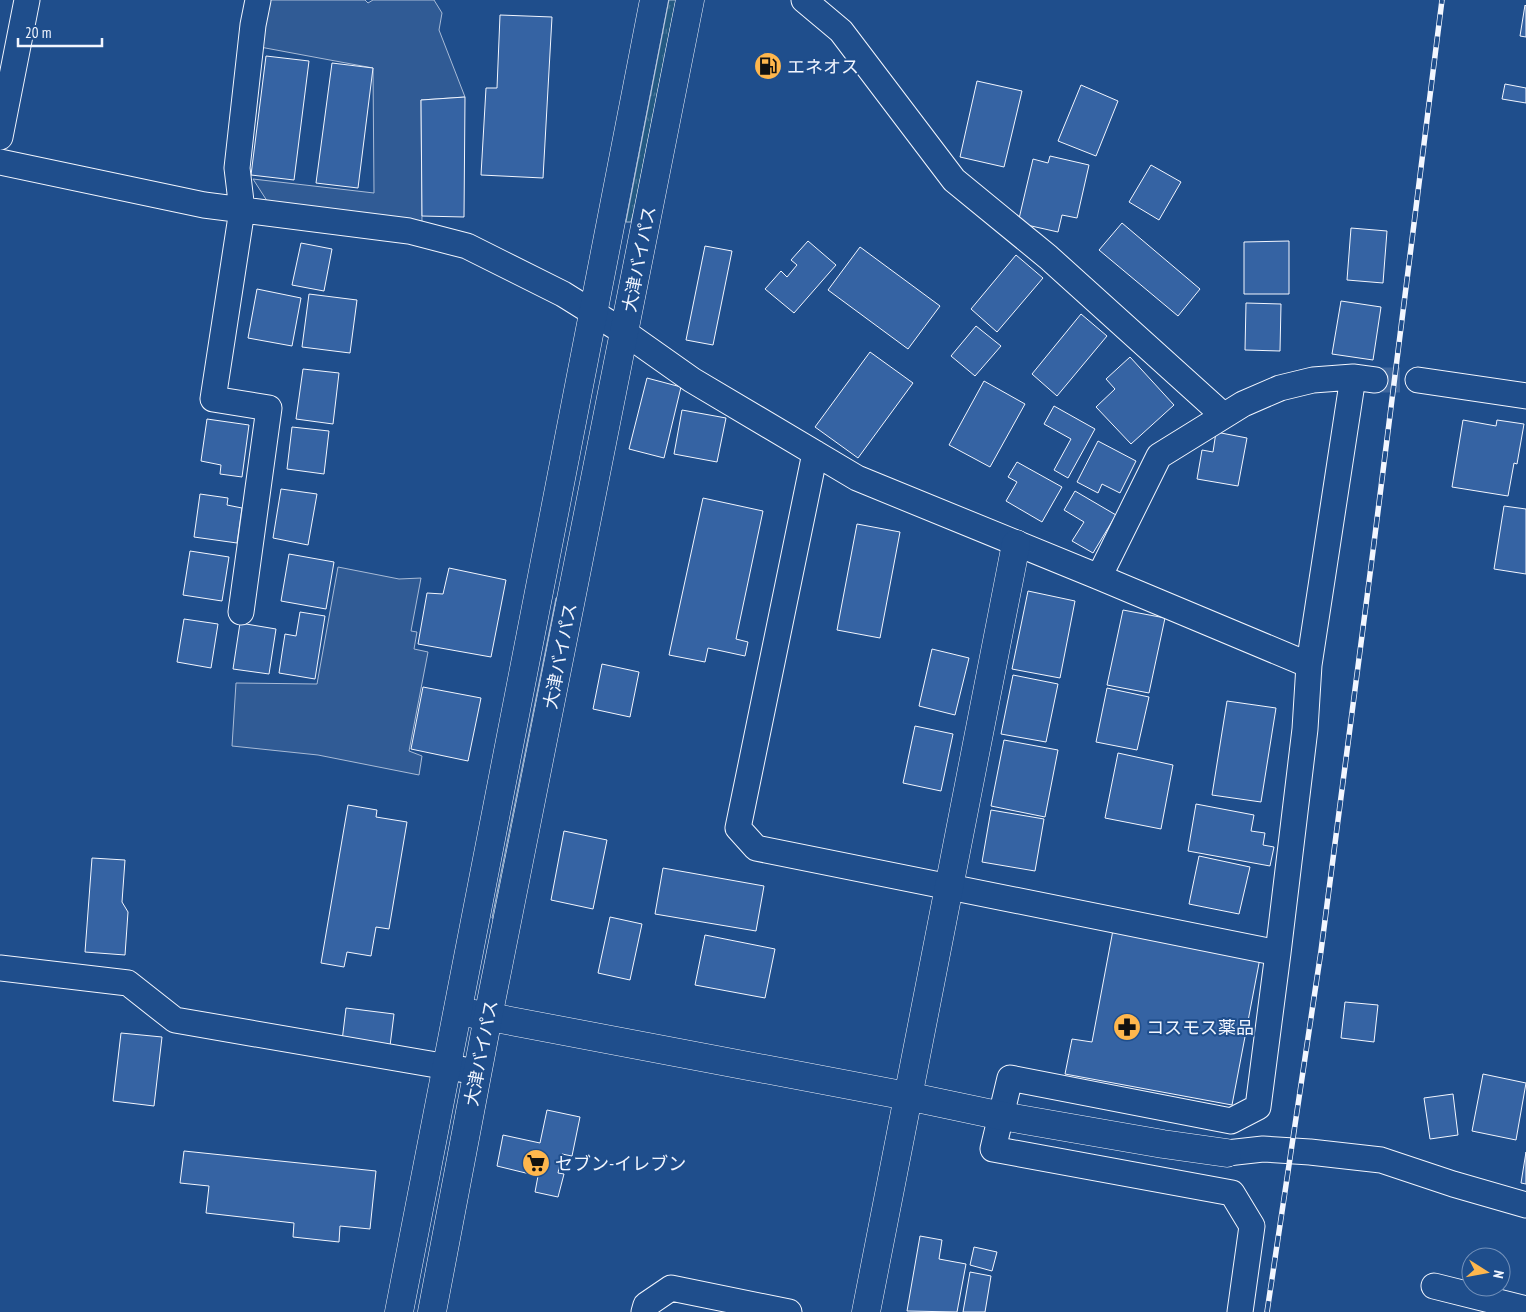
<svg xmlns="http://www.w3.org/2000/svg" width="1526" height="1312" viewBox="0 0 1526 1312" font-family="'PT Sans Narrow','Noto Sans JP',sans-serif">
<defs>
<pattern id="grass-tufts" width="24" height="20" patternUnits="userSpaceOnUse" patternTransform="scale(1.25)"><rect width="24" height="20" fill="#245a82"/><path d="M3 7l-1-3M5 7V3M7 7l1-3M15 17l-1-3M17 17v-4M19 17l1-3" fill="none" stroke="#447295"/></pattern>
</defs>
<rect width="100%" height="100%" fill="#1f4e8c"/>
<path fill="url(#grass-tufts)" stroke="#a8bbd7" d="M669,0h7l-41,206 -4,16h-5z
M556,598h6l-66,321 -4,-1z"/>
<path fill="#305b95" stroke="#a8bbd7" d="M268,0h97l3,3 5,-3h61l8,13 -3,17 26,67 -44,3 1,126 -153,-22 -16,-25 121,14 -1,-125 -113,-21z
M338,567l61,12 22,-1 -10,53 6,1 -3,17 14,3 -19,99 13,5 -3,19 -101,-20 -86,-9 4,-63 81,1z"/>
<path fill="#3563a3" stroke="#f2f6ff" d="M1525,5l1,1v31l-6,-1z
M500,15l52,2 -9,161 -62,-3 5,-87h11z
M266,56l43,5 -15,119 -43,-5z
M332,63l41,5 -15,120 -42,-5z
M977,81l45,10 -18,76 -44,-10z
M1505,84l21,4v15l-24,-4z
M1081,85l37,16 -22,55 -38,-15z
M465,97l-1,120 -42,-1 -1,-116z
M1050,156l39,9 -12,53 -15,-3 -4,17 -40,-9 15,-64 15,4z
M1151,165l30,17 -22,38 -30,-18z
M1122,223l78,66 -22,27 -79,-66z
M1351,228l36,3 -4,52 -36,-3z
M808,241l28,24 -42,48 -29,-24 16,-18 6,6 10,-12 -6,-5z
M1289,241v53h-45v-52z
M301,243l31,6 -8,42 -32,-6z
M705,246l27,5 -19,94 -27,-5z
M860,247l80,59 -32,43 -80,-59z
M1016,255l27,23 -46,54 -26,-23z
M257,289l44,9 -9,48 -44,-8z
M309,294l48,6 -7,53 -48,-6z
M1341,301l40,6 -8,53 -41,-6z
M1246,303l35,1 -1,47 -35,-1z
M1081,314l26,22 -50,60 -25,-22z
M976,326l25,20 -26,30 -24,-20z
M870,352l43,31 -55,75 -43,-31z
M1130,357l44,48 -43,39 -35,-37 19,-18 -9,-10z
M303,369l36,4 -6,51 -37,-5z
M647,378l34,9 -17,71 -35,-9z
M984,381l41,23 -35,63 -41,-22z
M1054,406l41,23 -27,49 -14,-8 17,-31 -27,-15z
M682,410l44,8 -9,44 -43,-8z
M207,419l42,6 -7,52 -22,-3 1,-9 -20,-4z
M1463,420l33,6 1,-6 27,4 -7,40 -3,-1 -6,33 -56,-9z
M292,427l37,4 -5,43 -37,-5z
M1216,432l31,6 -9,48 -41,-7 5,-29 11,2z
M1098,441l38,20 -16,32 -18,-9 -4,9 -21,-11z
M1017,462l45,25 -20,35 -36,-21 11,-19 -9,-5z
M281,489l36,5 -9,51 -35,-7z
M1075,491l41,24 -23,38 -21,-12 12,-19 -20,-12z
M200,494l28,4 -1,7 15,3 -5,35 -43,-6z
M703,498l60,13 -27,128 12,3 -3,14 -37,-8 -3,14 -36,-7z
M1504,506l22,3v65l-32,-5z
M857,524l43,8 -20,106 -43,-8z
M190,551l39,6 -7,44 -39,-6z
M289,554l45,8 -8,47 -45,-8z
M449,568l57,12 -15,77 -73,-13 9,-51 16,1z
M1028,591l47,10 -15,77 -48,-9z
M1123,610l42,8 -16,75 -42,-8z
M300,612l25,4 -10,63 -36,-6 6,-39 11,2z
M184,619l34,5 -7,44 -34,-6z
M240,623l36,6 -7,45 -36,-5z
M932,649l37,9 -14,57 -36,-9z
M602,664l37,8 -9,45 -37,-8z
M1013,675l45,9 -12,58 -45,-8z
M423,687l58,11 -13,63 -57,-12z
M1107,688l42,9 -12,53 -41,-8z
M1227,701l49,7 -15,94 -49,-7z
M915,726l38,8 -12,57 -38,-8z
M1004,740l54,10 -13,67 -54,-11z
M1118,753l55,12 -12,64 -56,-11z
M1196,804l58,11 -3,16 14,2 -2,12 11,2 -4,19 -82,-15z
M348,805l29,5 -1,7 31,5 -18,107 -13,-2 -5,29 -24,-4 -3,15 -23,-4z
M991,810l53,9 -9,52 -53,-9z
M564,831l43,9 -14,69 -42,-9z
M1199,856l51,11 -11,47 -50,-10z
M92,858l33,2 -3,42 6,10 -3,43 -40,-3z
M663,868l101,18 -8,45 -101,-17z
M610,917l32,7 -12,56 -32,-7z
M1113,930l147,28 -28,147 -167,-31 7,-35 20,3z
M705,935l70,14 -10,49 -70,-13z
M1345,1002l33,3 -4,37 -33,-4z
M346,1008l48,6 -4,32 -48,-5z
M121,1033l41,4 -8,69 -41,-5z
M1483,1074l43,9 -10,57 -44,-9z
M1453,1094l5,41 -28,4 -6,-41z
M547,1110l33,7 -8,39 -10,-2 -4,19 6,1 -6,23 -23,-5 3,-16 -41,-10 6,-31 37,8z
M184,1151l192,20 -6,58 -30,-3 -1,16 -46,-5 1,-14 -88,-10 3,-27 -29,-3z
M1526,1152v32l-5,-1z
M920,1236l22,4 -3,19 27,5 -9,48 -50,-1z
M974,1247l23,5 -5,19 -22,-6z
M970,1272l21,4 -6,36h-22z"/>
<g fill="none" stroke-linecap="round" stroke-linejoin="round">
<path stroke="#3f679d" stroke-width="25" stroke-dasharray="25 12" stroke-linecap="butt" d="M1375,380h43"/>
<g stroke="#f2f6ff" stroke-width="27">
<path id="minor" d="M804,0l37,31 113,149 94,77 175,158
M0,137l27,-137
M0,162l204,43 205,26 58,15 96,48 61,38 68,48 165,98 242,99 210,88
M1418,380l108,16
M815,453l-77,375 18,20 522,105
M1099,577l60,-121 84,-52 37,-16 33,-8 40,-3 22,3
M241,612l28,-204 -56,-9 29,-189 -5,-42 16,-143 5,-25
M0,968l128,15 47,37 302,52
M1227,1153l36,-4 47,3 71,8 72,24 73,21
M1434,1286l92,23
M644,1312l2,-7 25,-17 118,24
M1240,1312l12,-86 -20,-33 -239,-44 17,-71 221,43 27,-14 20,-154 27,-224 4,-64 44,-288"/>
</g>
<g stroke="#f2f6ff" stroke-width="29">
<path id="tertiary" d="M458,1011l449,85 95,20 161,28 64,9
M866,1312l150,-768"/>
</g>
<g stroke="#f2f6ff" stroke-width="29">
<path id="trunk" d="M399,1312l255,-1312
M432,1312l56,-295 202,-1017"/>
</g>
<use href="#minor" stroke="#1f4e8c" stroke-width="25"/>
<use href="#tertiary" stroke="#1f4e8c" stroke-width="28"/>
<use href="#trunk" stroke="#1f4e8c" stroke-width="28"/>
<g stroke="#f2f6ff" stroke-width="5.5">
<path id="rail" d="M1267,1312l54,-361 52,-400 69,-551"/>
</g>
<use href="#rail" stroke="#1f4e8c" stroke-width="4" stroke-dasharray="11" stroke-linecap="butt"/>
</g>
<defs>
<g id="fuel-disc" transform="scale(1.4375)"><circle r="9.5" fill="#ffb74d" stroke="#1f4e8c"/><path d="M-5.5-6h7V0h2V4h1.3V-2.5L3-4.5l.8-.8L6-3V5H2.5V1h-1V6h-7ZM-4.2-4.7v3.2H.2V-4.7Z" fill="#111"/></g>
<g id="pharmacy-disc" transform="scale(1.4375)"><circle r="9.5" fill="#ffb74d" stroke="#1f4e8c"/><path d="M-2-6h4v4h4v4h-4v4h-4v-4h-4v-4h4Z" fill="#111"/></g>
<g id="supermarket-disc" transform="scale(1.4375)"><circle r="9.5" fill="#ffb74d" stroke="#1f4e8c"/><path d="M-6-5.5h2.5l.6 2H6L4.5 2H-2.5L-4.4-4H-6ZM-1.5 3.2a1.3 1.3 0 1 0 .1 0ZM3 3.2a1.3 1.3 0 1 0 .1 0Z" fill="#111"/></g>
</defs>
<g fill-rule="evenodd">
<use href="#fuel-disc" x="768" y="66"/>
<use href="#pharmacy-disc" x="1127" y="1027"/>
<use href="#supermarket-disc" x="536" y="1163"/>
</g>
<g text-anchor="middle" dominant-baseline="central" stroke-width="4" stroke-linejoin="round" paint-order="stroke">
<g font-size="18" fill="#f2f6ff" stroke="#1f4e8c" text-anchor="start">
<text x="787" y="66">エネオス</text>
<text x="1146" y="1027">コスモス薬品</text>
<text x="555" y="1163">セブン-イレブン</text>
</g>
<g font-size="18" fill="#f2f6ff" stroke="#1f4e8c">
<text transform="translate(639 259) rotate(-79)">大津バイパス</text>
<text transform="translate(560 656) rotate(-79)">大津バイパス</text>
<text transform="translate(481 1053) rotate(-79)">大津バイパス</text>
</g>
</g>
<g transform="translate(1486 1272) rotate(101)"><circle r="24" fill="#1f4e8c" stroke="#7391ba"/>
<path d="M0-4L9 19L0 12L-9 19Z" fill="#ffb74d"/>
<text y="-8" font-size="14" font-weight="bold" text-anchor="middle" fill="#f2f6ff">N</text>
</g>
<path d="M18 38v8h84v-8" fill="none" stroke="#f2f6ff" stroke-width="2.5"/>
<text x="25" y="38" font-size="15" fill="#f2f6ff" stroke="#1f4e8c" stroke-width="4" paint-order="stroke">20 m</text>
</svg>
